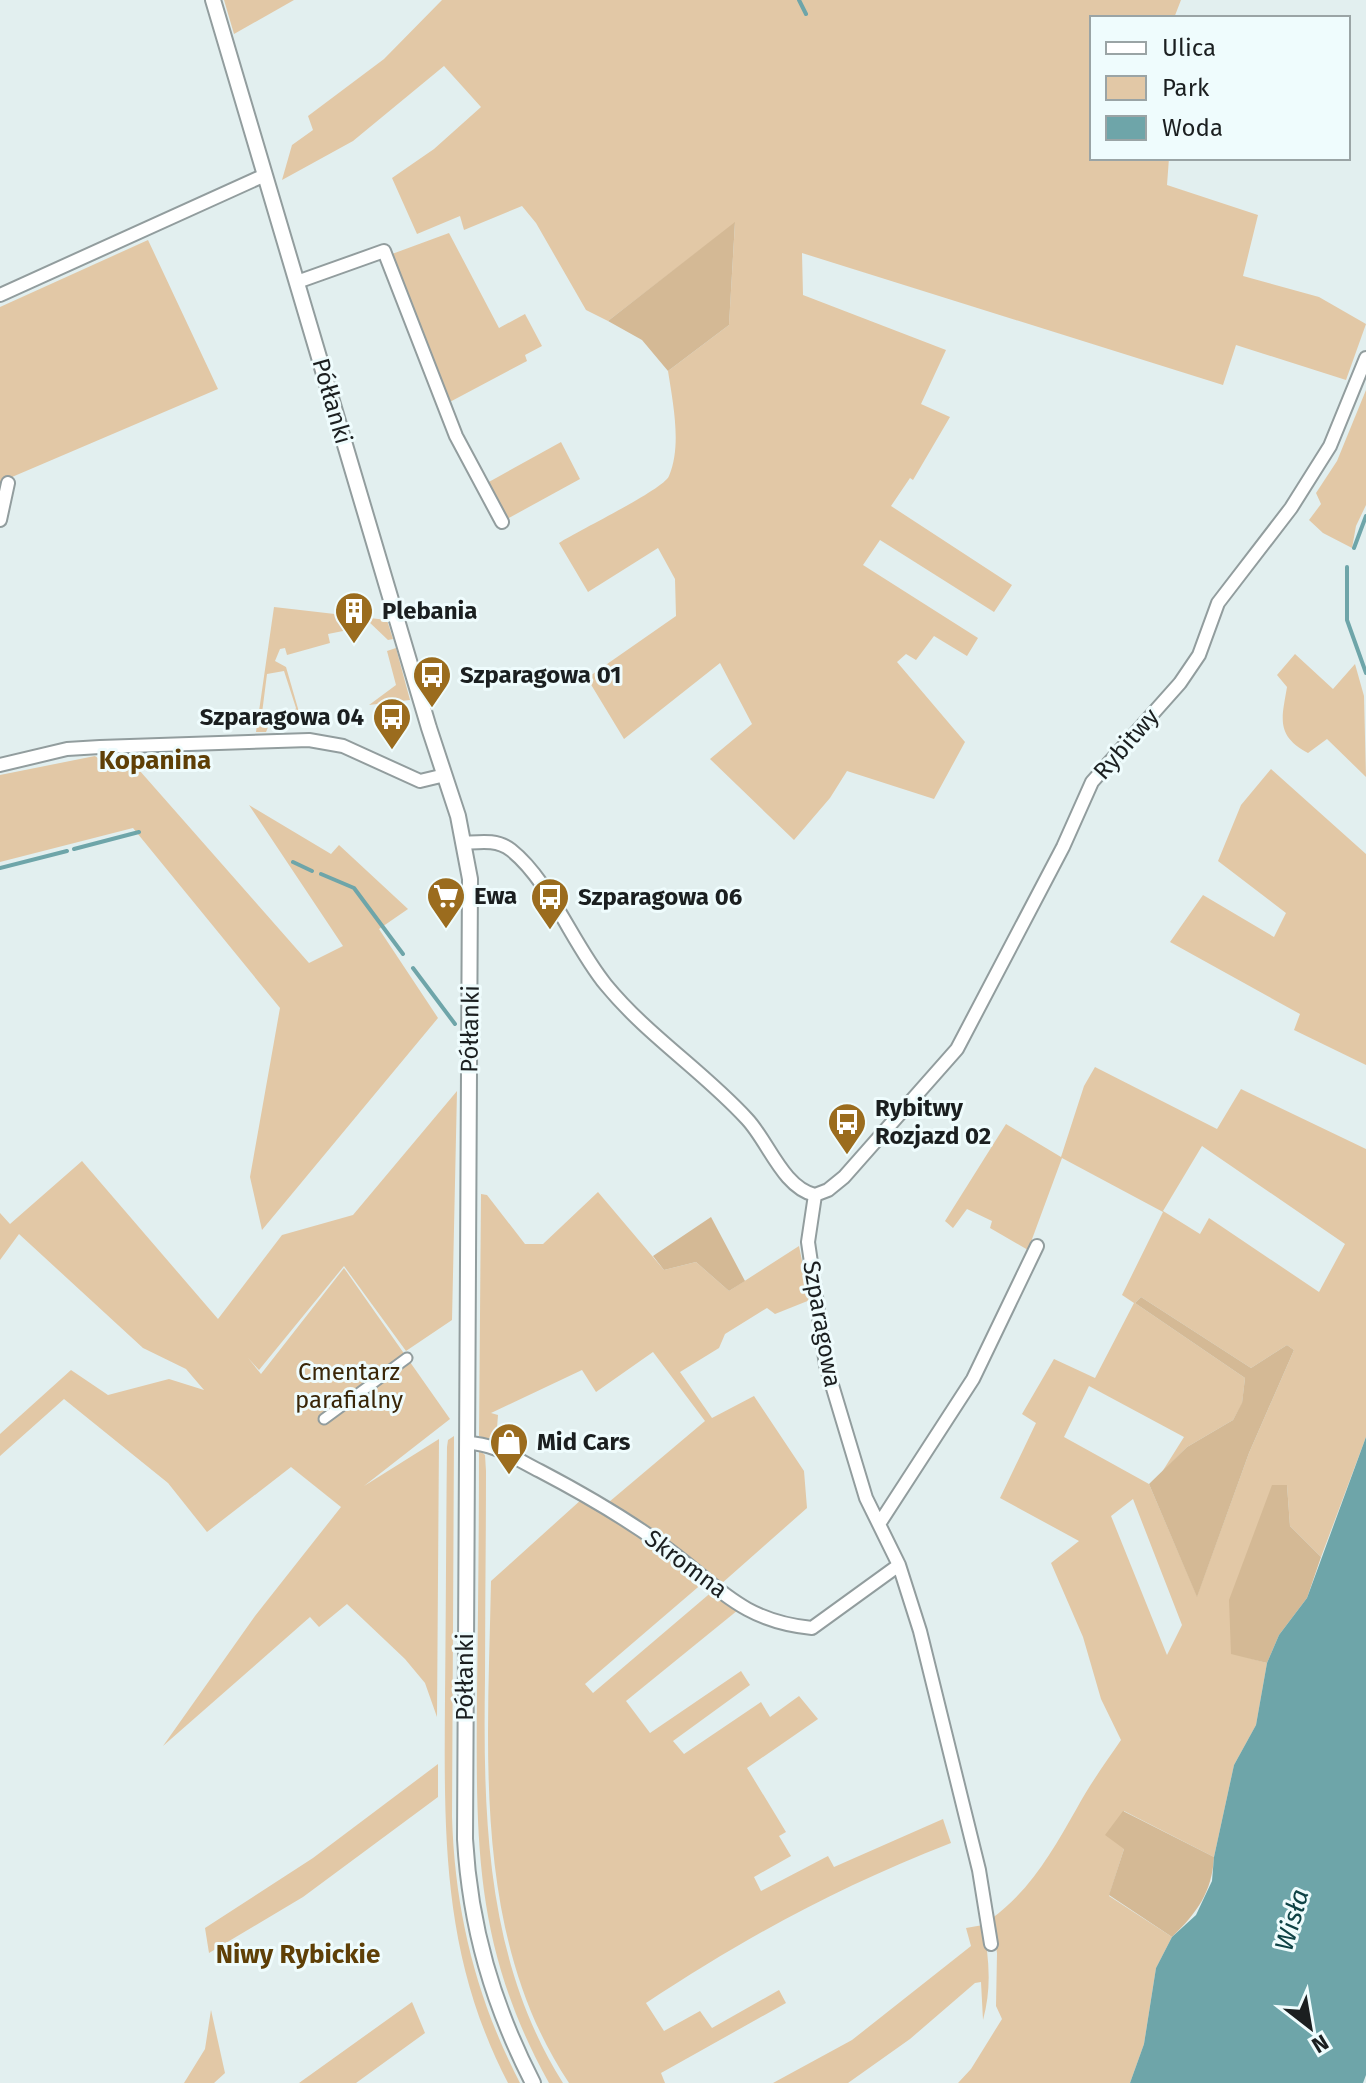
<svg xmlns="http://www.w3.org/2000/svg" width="1366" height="2083" viewBox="0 0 1366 2083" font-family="'Fira Sans',sans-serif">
<rect width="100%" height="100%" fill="#e2efef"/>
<path fill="#e2c8a6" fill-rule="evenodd" d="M224,0h70l-60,34z
M442,0h739l-7,18h-82v140h77l-2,27 91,30 -15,61 76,21 47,27 -20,56 -110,-35 -13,40 -421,-132 1,42 143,55 -25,54 29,13 -37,63 -3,-2 -19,28 121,79 -18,27 -114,-72 -17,25 115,73 -11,18 -33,-20 -18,24 -10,-6 -9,8 68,80 -31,57 -87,-28 -17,27 -36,42 -84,-81 42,-35 -32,-61 -96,76 -37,-61 89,-62 -1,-37 -17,-31 -70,44 -29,-49c20,-13 104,-53 110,-67 13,-30 4,-73 -1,-105l61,-46 6,-102 -127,98 -22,-11 -50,-87 -14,-17 -58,24 -4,-14 -43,18 -25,-56 42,-29 47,-42 -37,-41 -91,75 -71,39 10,-35 21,-15 -5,-14 76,-57z
M449,233l50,95 26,-14 17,32 -17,9 2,6 -81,43 -54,-150z
M148,240l70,149 -206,88h-8l-4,16v-186z
M1366,390v115l-10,21 -4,22 -29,-15 -14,-13 12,-16 -5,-11 21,-32z
M561,442l19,37 -73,40 -20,-36z
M274,607l113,13 6,19 -5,1 -21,-20 -24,6v5l-15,3 2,9 -43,12 -2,-7 -5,1 -5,12 11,6 13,45 -6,2 3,-6 -12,-37 -17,3 -6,47 8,4 -3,7h-10z
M396,648l14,52 -41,5 27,-20 -9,-34z
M1295,654l38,35 22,-25 9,32 2,81 -39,-38 -19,14c-33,-18 -26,-35 -21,-66l-10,-12z
M125,754l184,209 34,-17 -94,-141 82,49 8,-9 69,64 -29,20 59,89 -176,212 -12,-53 30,-169 -147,-180 -133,34v-87l95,-19 7,5z
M1271,769l95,85v211l-72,-35 6,-16 -130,-72 33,-47 71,42 12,-24 -68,-52 23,-56z
M1095,1067l122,62 24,-40 125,60v288l-45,120 -31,-31 -3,-41 -56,168 36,10 -11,62 -22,40 -20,92 -90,-46v38l-15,47 63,41 -16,31 -12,76 -14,39h-172l13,-14 31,-50 -6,-13 1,-53 -6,-34c40,-29 62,-69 86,-111 13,-24 29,-46 44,-68l-20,-41 -18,-62 -32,-74 28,-22 -79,-43 36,-75 -14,-9 32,-55 41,19 39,-75 -12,-8 41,-83 -101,-54 -34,92 -38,-22 2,-7 -25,-12 -14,19 -8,-7 61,-97 55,33 23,-71zM1202,1146l143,98 -26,48 -110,-74 -9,16 -37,-23zM1141,1297l110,71 36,-23 7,5 -45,103 -52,143 -48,-112 -85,-47 25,-51 95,51 -22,35 25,-25 46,-27 9,-16 3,-26 -110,-75zM1133,1499l49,126 -15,30 -56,-139z
M457,1091l-5,229 -46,31 -62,-85 -85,104 -11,-12 13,16 83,-106 106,151 -86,67 75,-47 -2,278 -12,-34 -20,-24 -58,-55 -28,23 -9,-10 -147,129 92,-130 86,-109 -50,-40 -84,65 -39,-49 -104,-84 -64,57v-22l71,-64 37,25 61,-16 35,11 -18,-21 -43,-21 -124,-114 -19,26v-47l10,11 72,-63 136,158 64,-84 71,-20z
M598,1192l66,78 32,-8 33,29 70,-45 11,54 -35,14 -8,-6 -42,26 -6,14 -39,24 32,46 42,-22 50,75 3,37 -86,76 -112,-82 96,-81 -52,-69 -57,40 -14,-22 -91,43 7,2 -1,13 -8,12 -10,-4 2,-242 6,1 38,49h18z
M454,1436l-2,381c3,95 24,181 68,266h-12c-66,-127 -64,-247 -63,-386 1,-84 1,-167 2,-250l1,-7z
M479,1450l6,5 1,16c0,69 -1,138 -1,207 -2,140 1,283 78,405h-14c-75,-135 -73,-239 -72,-389 1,-81 2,-163 2,-244z
M582,1499l67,42 55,41 -119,102 8,9 121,-103 24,20 -112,91 24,32 91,-62 9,14 -77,56 11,13 77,-52 9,15 29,-21 19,23 -71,49 39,64 -7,4 12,20 -37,21 7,14 67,-35 6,11 109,-48 8,24c-115,45 -203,93 -305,160l18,28 36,-20 12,17 67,-38 7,13 -125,70 4,10h-96c-98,-147 -81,-334 -78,-502z
M438,1764v33l-135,100 -94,56 -4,-25 108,-70z
M983,1925c6,32 9,63 0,95l-2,-38 -6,1 -65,56 -62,44h-75l79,-43 119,-94 -5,-18z
M412,2002l13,31 -69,50h-57z
M211,2010l14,63 -11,10h-30l21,-34z"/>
<path fill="#d4b995" d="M735,222l-6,103 -61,46 -26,-31 -34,-19z
M711,1217l34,64 -16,10 -33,-29 -32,8 -11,-14z
M1141,1297l110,71 36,-23 7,5 -45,103 -52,144 -48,-113 38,-37 46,-27 9,-17 3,-25 -110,-75z
M1272,1485h15l3,41 31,31 -14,41 -28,37 -12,28 -36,-9 -2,-54z
M1123,1811l91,46c-2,35 -17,56 -42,80l-63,-42 15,-46 -19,-14z"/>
<path fill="#6ea5a9" d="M1366,1437v638l-3,8h-233l14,-39 12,-76 16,-31 24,-22 16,-34 2,-24 20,-92 22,-40 11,-62 12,-28 28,-37z"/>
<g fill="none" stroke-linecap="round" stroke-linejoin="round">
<path stroke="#6ea5a9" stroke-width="4" d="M799,0l7,14
M1354,548l12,-32
M1347,567v53l19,53
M74,849l65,-17
M293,862l19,9
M0,868l67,-17
M321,874l33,14 49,66
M413,968l42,56"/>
<g stroke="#929d9e" stroke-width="13">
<path id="pedestrian" d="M324,1419l83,-61"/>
</g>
<g stroke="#929d9e" stroke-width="16">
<path id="minor" d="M297,282l87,-31 72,185 46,86
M0,295l265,-120
M0,520l8,-37
M0,765l67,-16 33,-2 209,-7 34,6 77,35 25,-6
M464,843c16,-1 33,-4 47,7 39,31 62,95 95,135 42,51 97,86 141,134 21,22 36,69 68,76
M815,1195l13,-5 16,-13 113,-128 106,-202 29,-65 88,-99 19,-28 19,-52 73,-95 39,-62 36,-88
M815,1195l-7,47 18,123 40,133 33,67 21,66 59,239 12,74
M467,1443c27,0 49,16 73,28 42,22 82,45 121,73 56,40 78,77 151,84l87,-63
M879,1524l94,-145 64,-133"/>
</g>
<g stroke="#929d9e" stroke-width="18">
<path id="tertiary" d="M213,0l216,728 29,88 12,63 -5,960c5,88 28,166 68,244"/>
</g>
<use href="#pedestrian" stroke="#fff" stroke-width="9"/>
<use href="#minor" stroke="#fff" stroke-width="12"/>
<use href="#tertiary" stroke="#fff" stroke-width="14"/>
</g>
<defs>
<g id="building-pin" transform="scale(2)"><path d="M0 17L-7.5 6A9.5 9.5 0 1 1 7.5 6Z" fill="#9b6c1e" stroke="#effcfd"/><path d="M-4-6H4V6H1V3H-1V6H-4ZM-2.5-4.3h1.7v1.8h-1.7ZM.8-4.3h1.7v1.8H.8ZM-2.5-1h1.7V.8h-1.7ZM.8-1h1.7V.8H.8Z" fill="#fff"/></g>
<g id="bus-pin" transform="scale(2)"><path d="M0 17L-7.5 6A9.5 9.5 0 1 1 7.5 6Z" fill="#9b6c1e" stroke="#effcfd"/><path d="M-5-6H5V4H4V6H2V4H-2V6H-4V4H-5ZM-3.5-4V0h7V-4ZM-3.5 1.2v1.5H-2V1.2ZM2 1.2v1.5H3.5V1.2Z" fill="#fff"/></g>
<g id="supermarket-pin" transform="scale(2)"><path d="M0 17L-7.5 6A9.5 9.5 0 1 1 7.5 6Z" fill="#9b6c1e" stroke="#effcfd"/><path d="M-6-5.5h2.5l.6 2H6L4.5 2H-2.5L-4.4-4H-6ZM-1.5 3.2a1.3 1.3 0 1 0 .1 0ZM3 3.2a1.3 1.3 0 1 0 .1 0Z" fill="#fff"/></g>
<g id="shop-pin" transform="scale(2)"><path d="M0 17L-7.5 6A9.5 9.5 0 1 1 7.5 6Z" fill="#9b6c1e" stroke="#effcfd"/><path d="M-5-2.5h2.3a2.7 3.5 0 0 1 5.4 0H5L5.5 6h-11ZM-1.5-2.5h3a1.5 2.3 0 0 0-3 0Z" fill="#fff"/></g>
</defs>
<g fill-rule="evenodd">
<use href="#building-pin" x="354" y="611"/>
<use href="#bus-pin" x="432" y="675"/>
<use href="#bus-pin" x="392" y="717"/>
<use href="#supermarket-pin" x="446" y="896"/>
<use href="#bus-pin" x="550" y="897"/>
<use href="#bus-pin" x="847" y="1122"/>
<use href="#shop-pin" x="509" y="1442"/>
</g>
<g text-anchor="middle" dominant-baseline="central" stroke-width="6" stroke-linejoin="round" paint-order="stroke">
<g font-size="24" fill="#1b1f20" stroke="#effcfd">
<text transform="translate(332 401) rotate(74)">Półłanki</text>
<text transform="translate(1126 744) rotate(-49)">Rybitwy</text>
<text transform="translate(470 1029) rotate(-89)">Półłanki</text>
<text transform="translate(822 1324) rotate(80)">Szparagowa</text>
<text transform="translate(686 1564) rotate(37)">Skromna</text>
<text transform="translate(465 1677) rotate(-90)">Półłanki</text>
</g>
<g font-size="24" font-weight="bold" fill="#1b1f20" stroke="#effcfd" text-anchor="start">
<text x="382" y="611">Plebania</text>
<text x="460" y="675">Szparagowa 01</text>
<text x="364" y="717" text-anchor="end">Szparagowa 04</text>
<text x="474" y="896">Ewa</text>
<text x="578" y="897">Szparagowa 06</text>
<text x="875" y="1108">Rybitwy<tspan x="875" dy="28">Rozjazd 02</tspan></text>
<text x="537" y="1442">Mid Cars</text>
</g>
<g font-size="24" fill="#3a2608" stroke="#effcfd">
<text x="349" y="1372">Cmentarz<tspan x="349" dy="28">parafialny</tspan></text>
</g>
<g font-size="26" font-weight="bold" fill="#5f3f06" stroke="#effcfd">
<text x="155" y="760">Kopanina</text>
<text x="298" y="1954">Niwy Rybickie</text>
</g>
<g font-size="26" font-style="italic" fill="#0e4245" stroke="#effcfd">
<text transform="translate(1292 1920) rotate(-74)">Wisła</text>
</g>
</g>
<rect x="1090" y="16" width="260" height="144" fill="#effcfd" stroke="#9aa4a5" stroke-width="2"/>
<rect x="1106" y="42" width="40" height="12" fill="#ffffff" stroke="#9aa4a5" stroke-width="2"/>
<text x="1162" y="56" font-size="24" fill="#1b1f20">Ulica</text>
<rect x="1106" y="76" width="40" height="24" fill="#e2c8a6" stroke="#9aa4a5" stroke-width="2"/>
<text x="1162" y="96" font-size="24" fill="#1b1f20">Park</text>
<rect x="1106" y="116" width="40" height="24" fill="#6ea5a9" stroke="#9aa4a5" stroke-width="2"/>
<text x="1162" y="136" font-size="24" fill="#1b1f20">Woda</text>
<g transform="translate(1310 2027) rotate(149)" stroke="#effcfd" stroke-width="6" paint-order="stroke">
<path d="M0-6L14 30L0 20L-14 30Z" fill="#1b1f20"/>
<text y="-12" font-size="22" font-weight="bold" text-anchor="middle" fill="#1b1f20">N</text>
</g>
</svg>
